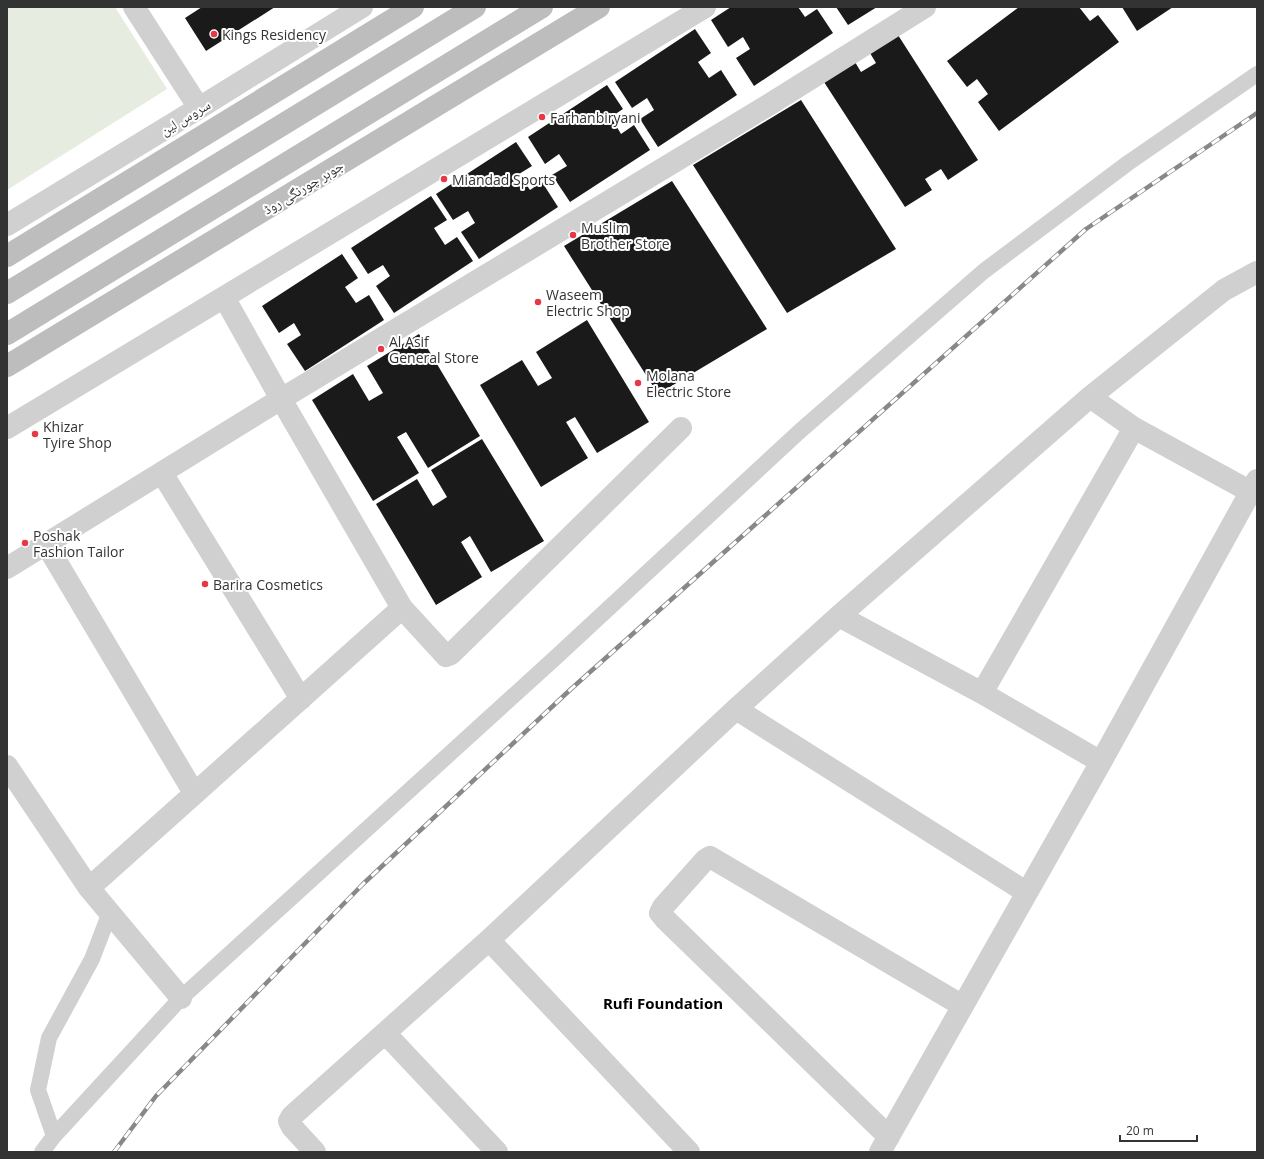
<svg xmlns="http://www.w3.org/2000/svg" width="1264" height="1159" viewBox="0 0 1264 1159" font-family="'Open Sans','Noto Naskh Arabic',sans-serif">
<rect width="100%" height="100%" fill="#fff"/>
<path fill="#e6ecdf" d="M7,7h108l52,82 -160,101z"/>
<path fill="#1a1a1a" d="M202,7h73l-69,44 -21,-33z
M731,7h67l7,10 12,-8 16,24 -79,53 -18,-28 14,-9 -7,-12 -15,10 -17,-27z
M836,7h41l-29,18z
M1019,7h60l11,14 8,-6 21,27 -120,89 -21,-29 10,-8 -11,-15 -10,8 -20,-26z
M1122,7h51l-36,24z
M695,29l16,24 -13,9 11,16 12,-8 16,25 -79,52 -18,-28 14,-9 -7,-12 -15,10 -17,-26z
M898,35l80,125 -30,20 -7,-11 -16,10 7,11 -27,17 -81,-125 31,-20 6,10 15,-9 -6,-10z
M607,85l16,24 -12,8 10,17 13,-9 16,25 -80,52 -18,-27 15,-9 -8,-12 -14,10 -17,-27z
M801,100l95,149 -109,64 -94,-148z
M516,142l16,24 -13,8 11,16 12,-8 16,25 -79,52 -18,-27 14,-9 -7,-12 -15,9 -17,-26z
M672,181l95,148 -109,65 -94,-148z
M431,196l16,24 -13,8 11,17 12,-8 16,24 -79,52 -18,-27 14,-10 -7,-11 -15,9 -17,-26z
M342,254l16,24 -13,9 11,16 13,-8 15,25 -79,51 -18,-27 14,-9 -7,-12 -15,10 -17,-27z
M587,320l62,102 -52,31 -22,-36 -9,5 22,36 -47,29 -61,-102 42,-25 16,26 14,-8 -16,-26z
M419,334l61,102 -52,32 -22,-36 -9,5 22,36 -46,28 -61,-101 41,-26 16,27 14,-8 -16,-27z
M482,439l62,102 -53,31 -21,-36 -9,6 21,35 -46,28 -60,-101 41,-25 16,27 14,-9 -16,-27z"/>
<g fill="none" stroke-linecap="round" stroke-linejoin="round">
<path stroke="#d0d0d0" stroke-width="16" d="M54,1136l-16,-46 11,-52 43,-79 18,-47
M42,1152l12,-16 127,-138 374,-340 245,-227 184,-160 144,-108 129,-89"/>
<path stroke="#d0d0d0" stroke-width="22" d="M134,7l65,101
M7,225l192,-117 163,-101
M224,297l57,102 121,209 44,48 5,-2 230,-226
M1090,397l44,31 117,64
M7,428l698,-421
M162,473l139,226
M46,544l148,249
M7,568l274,-169 489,-295 155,-97
M839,616l143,77 119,69
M982,693l152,-265
M736,709l290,183
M7,766l82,122 92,110
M89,888l313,-280
M489,940l200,212
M385,1033l112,119
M889,1137l-225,-219 -4,-5 3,-6 42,-47 5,-3 253,149
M315,1152l-23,-25 -3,-6 3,-5 197,-176 247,-231 103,-93 251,-219 134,-107 33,-18
M880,1152l221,-390 156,-282"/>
<path stroke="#bdbdbd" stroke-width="22" d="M7,256l406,-249
M7,293l468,-286
M7,334l535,-327
M7,366l592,-359"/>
<g stroke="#888" stroke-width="4.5">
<path id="rail" d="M114,1152l42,-56 207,-212 208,-195 515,-460 171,-116"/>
</g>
<use href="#rail" stroke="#fff" stroke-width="3" stroke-dasharray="9" stroke-linecap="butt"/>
</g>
<g fill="#e63946" stroke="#fff" stroke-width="1.5">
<circle cx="214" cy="34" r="4"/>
<circle cx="542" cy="117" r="4"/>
<circle cx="444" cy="179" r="4"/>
<circle cx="573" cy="235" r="4"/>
<circle cx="538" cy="302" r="4"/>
<circle cx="381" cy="349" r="4"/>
<circle cx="638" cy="383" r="4"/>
<circle cx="35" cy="434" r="4"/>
<circle cx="25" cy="543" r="4"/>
<circle cx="205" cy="584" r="4"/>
</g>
<g text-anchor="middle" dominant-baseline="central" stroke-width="4" stroke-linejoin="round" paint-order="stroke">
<g font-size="14" fill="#333" stroke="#fff" text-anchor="start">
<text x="222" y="34">Kings Residency</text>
<text x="550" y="117">Farhanbiryani</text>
<text x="452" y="179">Miandad Sports</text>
<text x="581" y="227">Muslim<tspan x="581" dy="16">Brother Store</tspan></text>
<text x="546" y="294">Waseem<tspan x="546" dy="16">Electric Shop</tspan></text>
<text x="389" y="341">Al Asif<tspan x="389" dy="16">General Store</tspan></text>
<text x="646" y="375">Molana<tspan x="646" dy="16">Electric Store</tspan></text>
<text x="43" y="426">Khizar<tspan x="43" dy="16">Tyire Shop</tspan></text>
<text x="33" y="535">Poshak<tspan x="33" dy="16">Fashion Tailor</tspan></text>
<text x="213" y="584">Barira Cosmetics</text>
</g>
<g font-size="14" fill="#333" stroke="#fff">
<text transform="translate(185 117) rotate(-31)">سروس لین</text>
<text transform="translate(303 187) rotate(-31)">جوہر چورنگی روڈ</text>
</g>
<g font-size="15" font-weight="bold" fill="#000" stroke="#fff">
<text x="663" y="1003">Rufi Foundation</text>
</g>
</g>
<rect width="1264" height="1159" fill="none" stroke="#333333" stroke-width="16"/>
<path d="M1120 1135v6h77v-6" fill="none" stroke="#333333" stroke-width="2"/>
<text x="1126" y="1135" font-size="12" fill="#333333" stroke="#ffffff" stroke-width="3" paint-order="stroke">20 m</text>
</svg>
